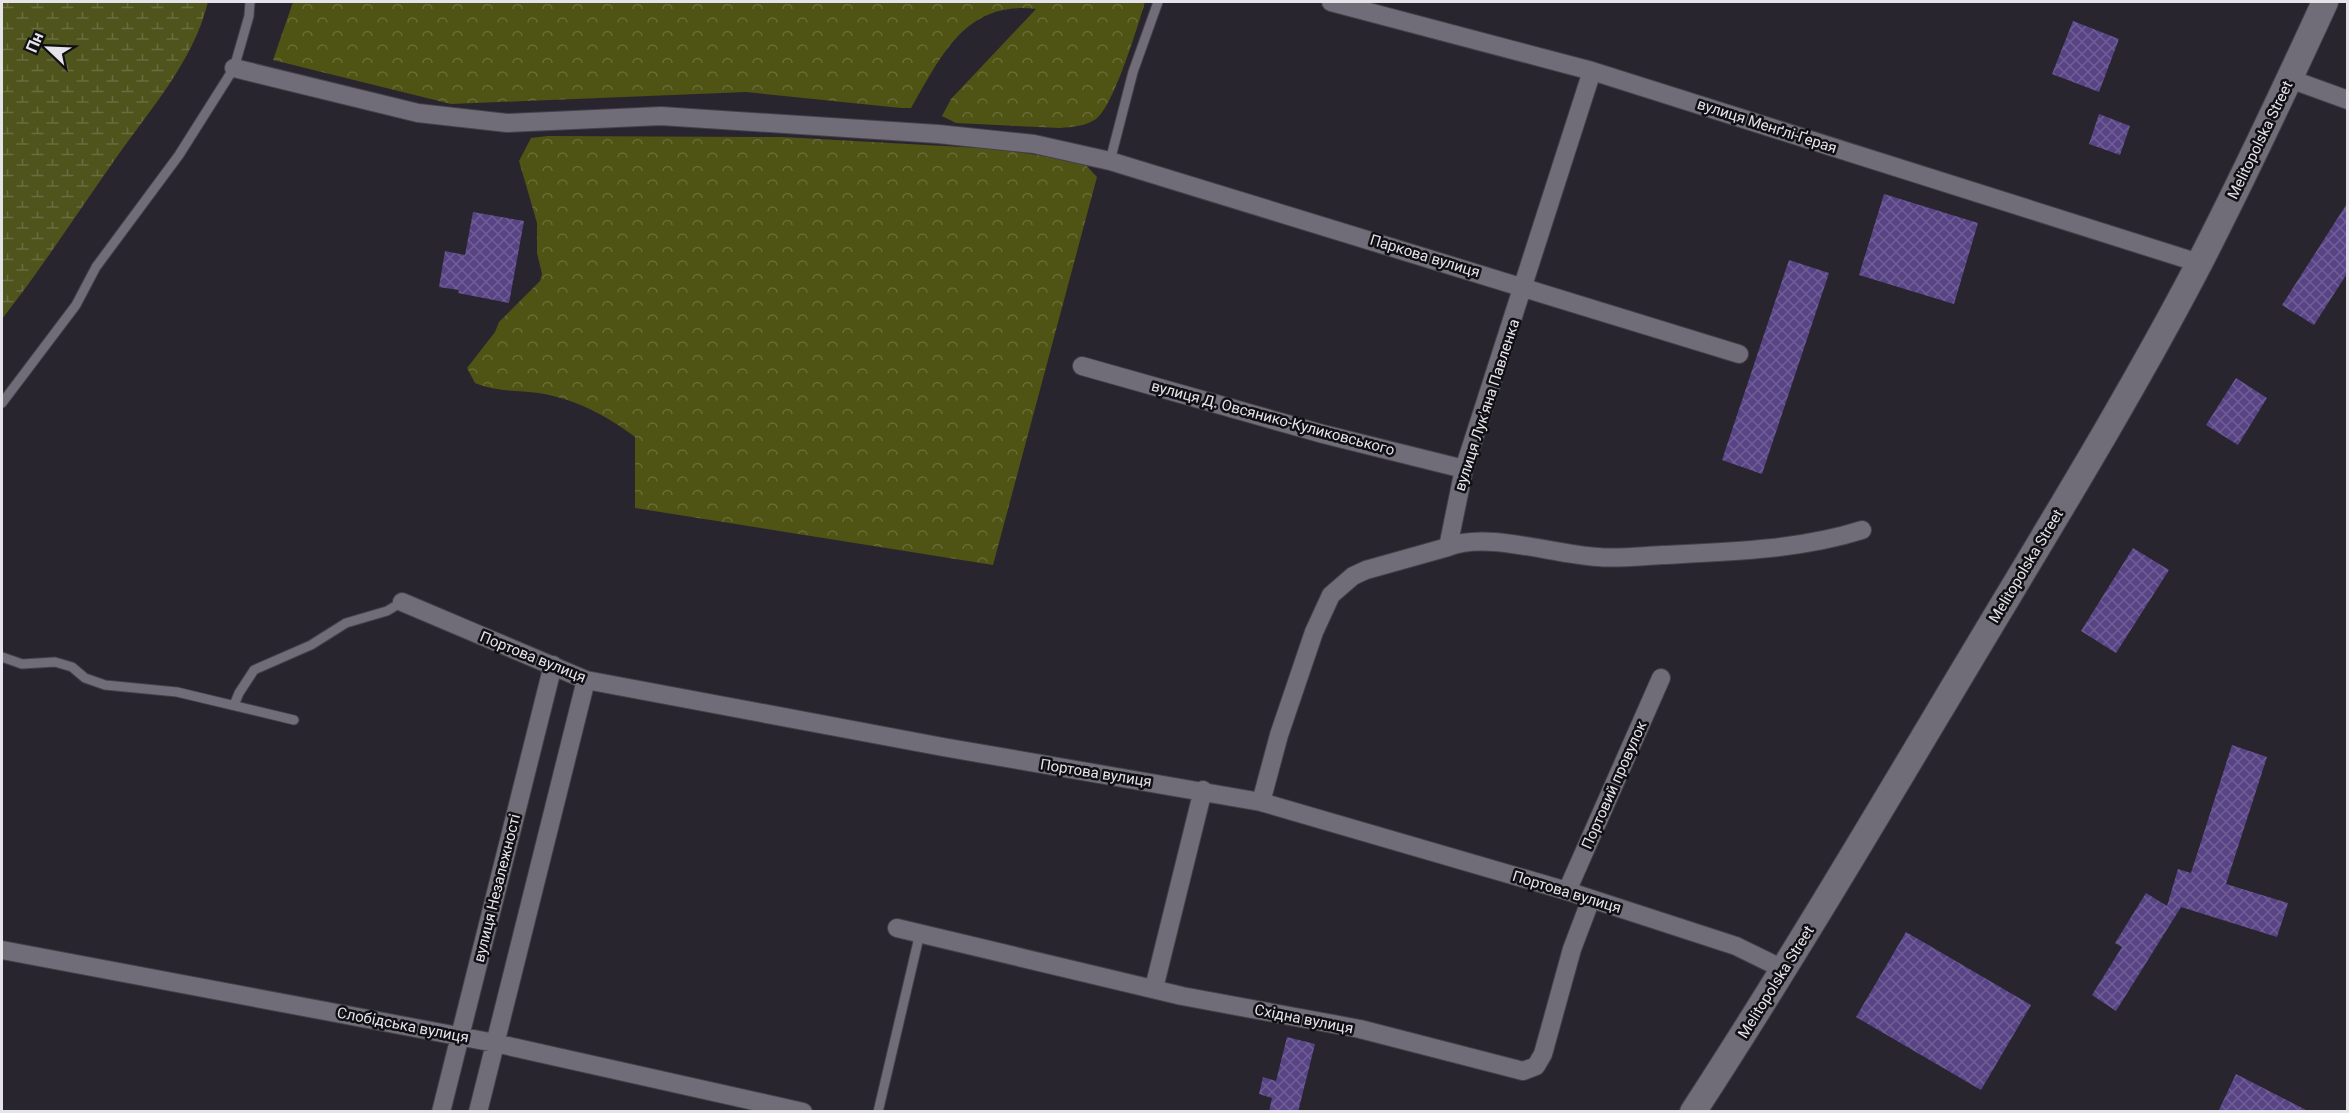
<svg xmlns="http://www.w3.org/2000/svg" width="2349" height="1113" viewBox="0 0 2349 1113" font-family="Roboto,sans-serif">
<defs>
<pattern id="forest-crowns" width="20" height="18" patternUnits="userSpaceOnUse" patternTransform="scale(1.5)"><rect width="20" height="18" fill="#4f5313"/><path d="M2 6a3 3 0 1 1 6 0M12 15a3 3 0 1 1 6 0" fill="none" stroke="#686c36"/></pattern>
<pattern id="wetland-marsh" width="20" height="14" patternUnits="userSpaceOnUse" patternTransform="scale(1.5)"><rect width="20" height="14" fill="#4f541d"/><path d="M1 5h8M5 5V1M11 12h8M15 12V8" fill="none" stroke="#686c3e"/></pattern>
<pattern id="building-cross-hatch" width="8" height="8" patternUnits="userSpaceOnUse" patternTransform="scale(1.5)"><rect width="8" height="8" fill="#584485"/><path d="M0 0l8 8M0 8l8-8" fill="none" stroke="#705f96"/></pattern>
</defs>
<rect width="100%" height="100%" fill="#28252f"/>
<path fill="url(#forest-crowns)" d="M293,2h852c-7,23 -31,104 -49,117 -10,7 -24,8 -36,9l-104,-5 -14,-7 9,-17 85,-90c-72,-9 -96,50 -125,99h-10l-155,-16 -295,12 -178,-44z
M548,136l235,1 215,12 85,13 14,15 -104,388 -358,-57v-71c-29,-22 -60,-38 -96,-44 -23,-3 -42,-1 -64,-10l-8,-15 28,-36 4,-10 41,-41 2,-7 -5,-21v-30l-18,-62 12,-23z"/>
<path fill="url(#wetland-marsh)" d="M2,2h206c-15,60 -57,106 -92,156 -38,54 -74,110 -114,161z"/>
<path fill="url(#building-cross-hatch)" d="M2073,21l46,18 -20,53 -47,-18z
M2099,114l31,12 -10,29 -31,-11z
M1884,194l94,29 -24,81 -95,-29z
M2348,202v70l-34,53 -32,-20z
M473,212l51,9 -15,82 -51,-10 1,-3 -20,-3 6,-36 20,4z
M1789,260l40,13 -67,201 -40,-14z
M2236,378l31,20 -29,47 -32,-20z
M2133,548l36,22 -53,83 -35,-22z
M2232,745l35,12 -41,127 62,19 -11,34 -96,-30 -65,104 -24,-16 30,-48 -7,-4 31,-50 21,13 11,-37 13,4z
M1906,932l125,73 -50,85 -125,-73z
M1287,1037l28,7 -17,68h-29l3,-14 -13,-4 4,-17 13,4z
M2236,1074l74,38h-92z"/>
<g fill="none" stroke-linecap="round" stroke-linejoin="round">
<g stroke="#44414a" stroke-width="11">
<path id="lane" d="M1110,161l23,-89 25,-70
M2,403l74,-98 20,-38 83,-112 55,-87 15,-52 1,-14
M2,657l20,7 33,-2 17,5 13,11 20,7 72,7 117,28
M234,705l5,-12 15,-23 57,-25 35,-22 41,-12 15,-9
M878,1112l42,-179"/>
</g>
<g stroke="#44414a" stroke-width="20">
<path id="street" d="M1331,2l261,69 607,192
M234,68l184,45 89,10 154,-7 277,18 96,10 76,17 629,193
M2290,79l58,21
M1082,366l241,68 141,35
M1448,547c39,-16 107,8 150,10 21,2 43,-1 64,-2 65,-3 137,-5 200,-25
M402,602l184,78 357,67 318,55 306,89 169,55 49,24
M1261,802l18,-67 35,-103 17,-37 22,-19 13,-6 82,-23 16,-78 128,-398
M1567,891l94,-213
M897,928l285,68 178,33 163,42 13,-5 7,-12 29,-105 19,-50
M2,950l493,93 308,69
M1154,988l49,-198
M441,1112l112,-447
M478,1112l108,-432"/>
</g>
<g stroke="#44414a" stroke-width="28">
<path id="secondary" d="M1693,1112c95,-146 183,-295 272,-444 80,-134 163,-268 235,-406 44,-86 85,-173 125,-260"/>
</g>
<use href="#lane" stroke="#706d78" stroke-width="9"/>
<use href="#street" stroke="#706d78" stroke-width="18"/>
<use href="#secondary" stroke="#706d78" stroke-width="26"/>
</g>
<g text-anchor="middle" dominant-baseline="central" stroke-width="5" stroke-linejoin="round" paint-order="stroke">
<g font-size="15" fill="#e5e4ea" stroke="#100f13">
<text transform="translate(1767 126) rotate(18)">вулиця Менґлі-Ґерая</text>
<text transform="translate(2260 140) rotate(-64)">Melitopolska Street</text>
<text transform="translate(1425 256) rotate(17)">Паркова вулиця</text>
<text transform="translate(1487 405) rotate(-72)">вулиця Лук'яна Павленка</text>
<text transform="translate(1273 418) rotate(15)">вулиця Д. Овсянико-Куликовського</text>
<text transform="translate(2026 566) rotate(-59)">Melitopolska Street</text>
<text transform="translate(533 657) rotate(22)">Портова вулиця</text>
<text transform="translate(1096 773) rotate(9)">Портова вулиця</text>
<text transform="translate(1614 785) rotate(-66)">Портовий провулок</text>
<text transform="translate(497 888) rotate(-76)">вулиця Незалежності</text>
<text transform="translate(1567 892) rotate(17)">Портова вулиця</text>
<text transform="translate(1776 982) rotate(-58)">Melitopolska Street</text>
<text transform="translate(1304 1019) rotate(11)">Східна вулиця</text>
<text transform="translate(403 1025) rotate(11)">Слобідська вулиця</text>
</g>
</g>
<rect width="2349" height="1113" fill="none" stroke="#e5e4ea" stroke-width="6"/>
<g transform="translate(48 48) rotate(293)" stroke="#100f13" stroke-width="4.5" paint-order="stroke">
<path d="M0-4.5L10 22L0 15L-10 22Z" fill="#e5e4ea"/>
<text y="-9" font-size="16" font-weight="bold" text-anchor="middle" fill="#e5e4ea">Пн</text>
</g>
</svg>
